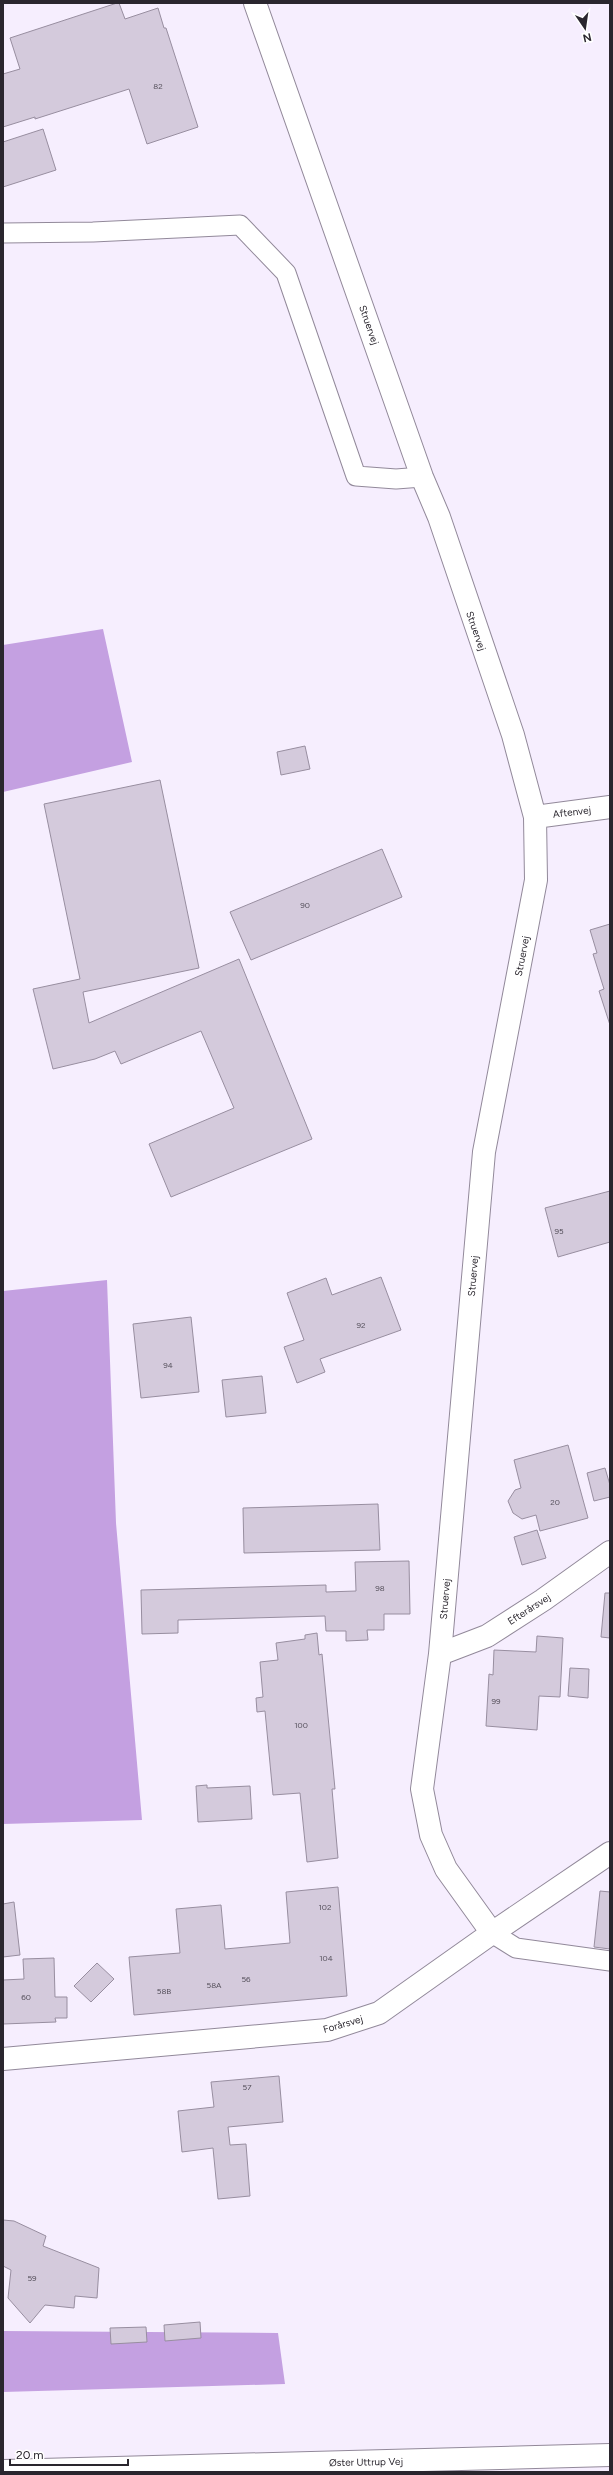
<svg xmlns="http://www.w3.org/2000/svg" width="613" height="2475" viewBox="0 0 613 2475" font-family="Figtree,sans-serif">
<rect width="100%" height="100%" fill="#f6eefe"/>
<path fill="#c4a0e1" d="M103,629l29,133 -129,30v-147z
M107,1280l9,243 26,297 -139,4v-533z
M3,2331l275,2 7,51 -282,8z"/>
<path fill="#d4cadc" stroke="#988ea0" d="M117,3h2l6,16 33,-11 6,20h2l32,99 -51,17 -18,-55 -94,30v-2l-32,10v-53l17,-5 -10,-31z
M43,129l13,41 -53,17v-45z
M305,746l5,23 -29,6 -4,-23z
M160,780l39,188 -116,24 6,31 150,-64 73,180 -141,58 -22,-53 85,-36 -33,-77 -80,33 -6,-13 -20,8 -42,10 -20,-80 47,-10 -36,-175z
M382,849l20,48 -151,63 -21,-48z
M610,924v101l-11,-34 5,-2 -11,-35 4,-1 -7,-23z
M610,1191v51l-52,15 -13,-49z
M381,1277l20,53 -81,29 5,13 -28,11 -13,-36 20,-7 -17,-47 39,-15 6,17z
M191,1317l8,75 -58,6 -8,-74z
M262,1376l4,37 -40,4 -4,-37z
M568,1445l20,73 -48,13 -4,-16 -14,4 -9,-6 -5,-12 7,-11 6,-2 -7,-28z
M605,1468l5,17v12l-16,4 -7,-28z
M378,1504l2,46 -136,3 -1,-45z
M537,1530l9,28 -24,7 -8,-28z
M409,1561l1,53h-26v16h-17l1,10 -22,1v-10h-20l-1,-15 -147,4v13l-36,1 -1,-44 185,-5v7l30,-1 -1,-29z
M605,1593h5v45l-9,-1z
M317,1633l2,22 3,-1 13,135h-3l6,69 -31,4 -7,-69 -27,2 -8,-84 -8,1 -1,-14 7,-1 -3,-35 18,-2 -2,-17 29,-4v-4z
M537,1636l26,2 -3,59 -21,-1 -2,34 -51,-4 3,-52 4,1 1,-25 42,2z
M570,1668l19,1 -1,29 -20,-2z
M207,1785v3l43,-2 2,33 -54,3 -2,-36z
M338,1887l9,109 -213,19 -5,-58 51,-4 -4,-44 45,-4 4,44 65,-6 -4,-51z
M600,1891l10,1v57l-16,-2z
M14,1902l6,53 -17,2v-53z
M54,1958l1,39h12v21h-12l1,4 -53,2v-44l21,-1 -1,-20z
M97,1963l17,16 -23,23 -17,-16z
M279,2076l4,46 -55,5 2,18 16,-1 4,52 -32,3 -5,-51 -31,4 -4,-41 36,-4 -3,-25z
M3,2220l11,1 32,15 -3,10 56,22 -2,30 -22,-2 -1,12 -29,-3 -15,18 -22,-25 3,-28 -8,-4z
M200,2322l1,16 -36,3 -1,-16z
M146,2327l1,15 -36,2 -1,-16z"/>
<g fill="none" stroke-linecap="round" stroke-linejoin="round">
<g stroke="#92899a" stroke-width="21">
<path id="service" d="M3,233l90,-1 147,-7 46,48 70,203 40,3 26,-2
M492,1933l24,15 94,13"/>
</g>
<g stroke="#92899a" stroke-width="24">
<path id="minor" d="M255,3l167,474 17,40 74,218 22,82 1,63 -52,272 -44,502 -18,135 9,46 15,34 46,64
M535,817l75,-10
M440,1654l47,-18 56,-36 67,-48
M3,2059l324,-29 52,-17 113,-80 118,-80"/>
</g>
<g stroke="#92899a" stroke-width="24">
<path id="tertiary" d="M3,2471l607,-16"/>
</g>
<use href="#service" stroke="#fff" stroke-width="19"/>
<use href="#minor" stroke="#fff" stroke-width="22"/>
<use href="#tertiary" stroke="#fff" stroke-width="22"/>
</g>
<g text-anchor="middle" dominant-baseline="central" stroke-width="4" stroke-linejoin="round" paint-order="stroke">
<g font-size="8" fill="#544f5a">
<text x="158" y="86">82</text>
<text x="305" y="905">90</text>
<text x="559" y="1231">95</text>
<text x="361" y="1325">92</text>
<text x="168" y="1365">94</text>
<text x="555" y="1502">20</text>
<text x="380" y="1588">98</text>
<text x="496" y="1701">99</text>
<text x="301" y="1725">100</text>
<text x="325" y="1907">102</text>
<text x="326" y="1958">104</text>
<text x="246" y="1979">56</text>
<text x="214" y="1985">58A</text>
<text x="164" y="1991">58B</text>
<text x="26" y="1997">60</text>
<text x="247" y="2087">57</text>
<text x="32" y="2278">59</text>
</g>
<g font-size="10" fill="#2a262e" stroke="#fff">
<text transform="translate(369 325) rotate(71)">Struervej</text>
<text transform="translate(476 631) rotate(71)">Struervej</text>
<text transform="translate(572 812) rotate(-7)">Aftenvej</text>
<text transform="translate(522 956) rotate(-79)">Struervej</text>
<text transform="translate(473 1276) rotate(-85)">Struervej</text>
<text transform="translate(445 1599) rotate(-85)">Struervej</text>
<text transform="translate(529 1609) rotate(-33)">Efterårsvej</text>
<text transform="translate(343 2024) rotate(-16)">Forårsvej</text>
<text transform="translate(366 2462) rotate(-1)">Øster Uttrup Vej</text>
</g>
</g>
<rect width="613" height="2475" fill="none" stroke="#2a262e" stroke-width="8"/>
<g transform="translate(585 28) rotate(167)" stroke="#ffffff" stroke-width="3" paint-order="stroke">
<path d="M0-3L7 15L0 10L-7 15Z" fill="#2a262e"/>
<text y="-6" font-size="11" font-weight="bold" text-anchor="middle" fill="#2a262e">N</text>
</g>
<path d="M10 2459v6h118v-6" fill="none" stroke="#2a262e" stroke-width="2"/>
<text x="16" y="2459" font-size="12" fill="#2a262e" stroke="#ffffff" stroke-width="3" paint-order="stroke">20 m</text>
</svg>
